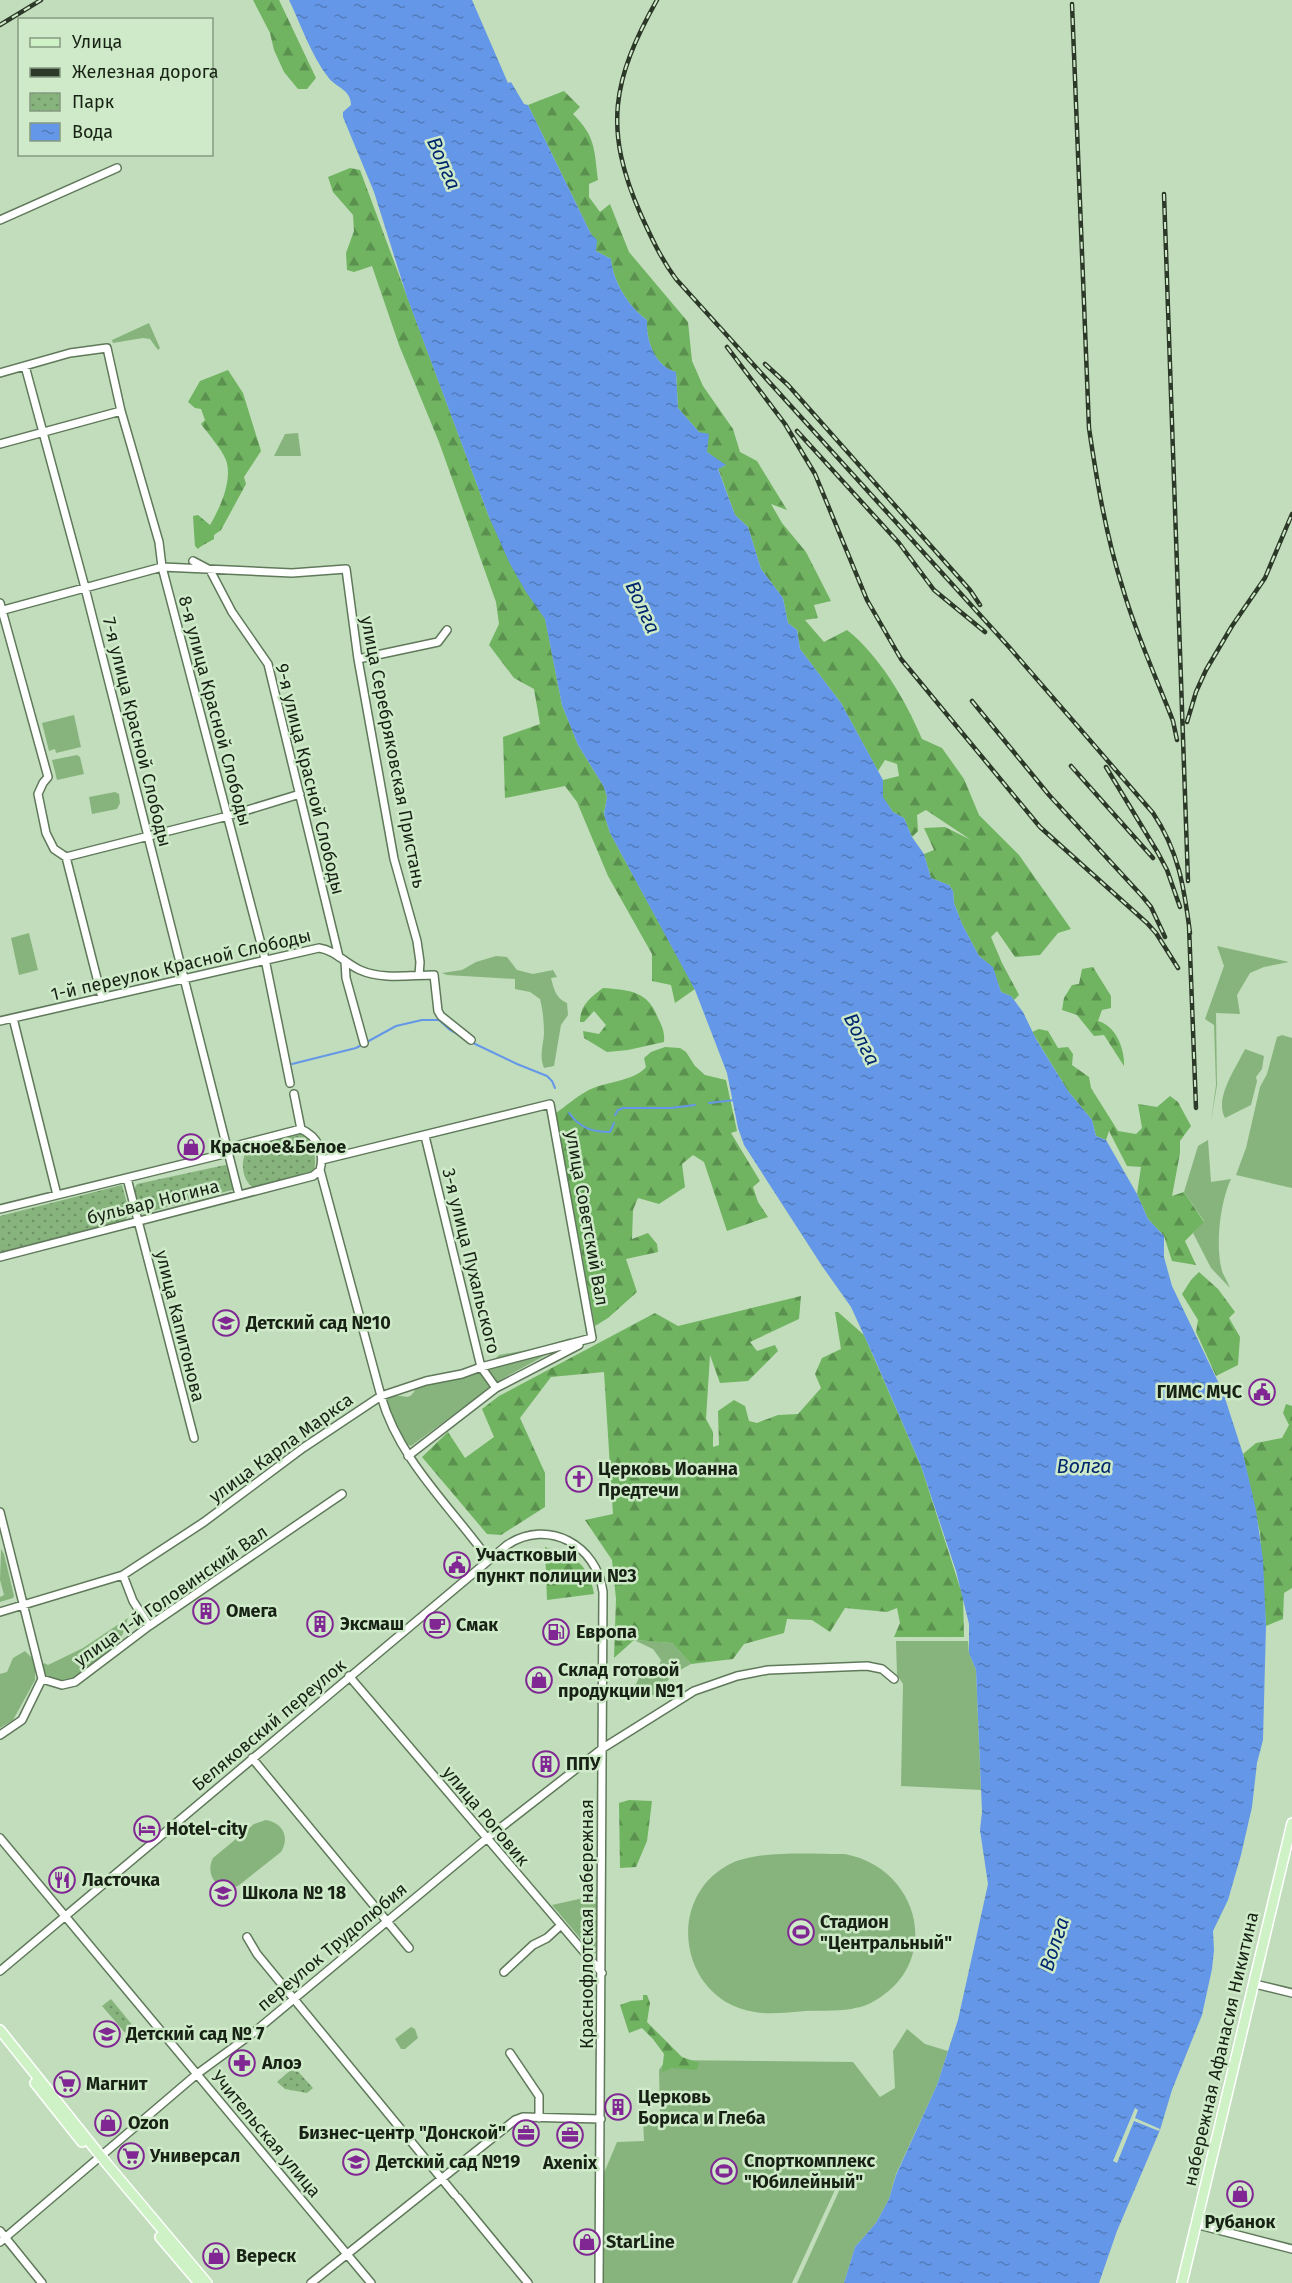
<svg xmlns="http://www.w3.org/2000/svg" width="1292" height="2283" viewBox="0 0 1292 2283" font-family="'Fira Sans',sans-serif">
<defs>
<pattern id="forest-firs" width="22" height="20" patternUnits="userSpaceOnUse" patternTransform="scale(1.5)"><rect width="22" height="20" fill="#70b361"/><path d="M5 1l3.5 6h-7zM16 11l3.5 6h-7z" fill="#5b914f"/></pattern>
<pattern id="park-dots" width="8" height="8" patternUnits="userSpaceOnUse" patternTransform="scale(1.5)"><rect width="8" height="8" fill="#87b47d"/><path d="M2 2h.1M6 6h.1" fill="none" stroke="#6d9265" stroke-width="1.8" stroke-linecap="round"/></pattern>
<pattern id="water-ripples" width="26" height="14" patternUnits="userSpaceOnUse" patternTransform="scale(1.5)"><rect width="26" height="14" fill="#6597e8"/><path d="M2 4q2-2 4 0t4 0M15 11q2-2 4 0t4 0" fill="none" stroke="#527bbb"/></pattern>
</defs>
<rect width="100%" height="100%" fill="#c1ddbb"/>
<path fill="#87b47d" d="M149,323l11,25 -2,2 -8,-11 -7,-1 -30,5 -1,-3z
M298,433l3,23h-27l11,-22z
M74,715l7,32 -25,6 -1,-4 -6,2 -7,-28z
M77,755l3,2 4,17 -27,6 -5,-20z
M115,792l4,2 1,9 -3,6 -25,5 -3,-17z
M29,933l9,37 -19,5 -8,-37z
M1217,946l72,16 -25,5 -14,6 -13,22 3,19 -24,-1 1,72 -6,37 5,-37 -2,-60 -9,-6 19,-53z
M496,956l11,1 10,13 16,4 20,-4 4,7 -6,1c3,12 5,20 16,25l1,12 -7,10 -7,41 -10,2c-5,-13 -1,-21 0,-34 0,-12 -1,-23 -4,-35l-10,-7 -15,-3v-10l-68,-4 -5,-2 20,-3 14,-8z
M1282,1035l10,3v150l-56,-13 10,-27 14,-61 7,-13 10,-37z
M1245,1049l19,7 -2,13 -6,8 1,4 -6,24 -26,13c-11,-20 11,-50 20,-69z
M1208,1140l3,42 20,-3c-11,23 -16,67 -9,92 2,6 6,11 8,17l-19,-20 -18,-35 11,-12 -20,-29 14,-46z
M570,1338l3,2 -71,39 -91,67 -8,-3 -17,-40 1,-5c20,-7 22,10 33,-19l56,-13 18,-6 5,-5 39,-7z
M1,1549l3,5 10,42 -1,2 -13,4v-5l4,-2 -4,-15z
M128,1618c-3,9 -6,19 -10,27 -5,8 -14,13 -21,19 -17,13 -34,23 -55,10l-1,-7 3,-4 4,2 35,-17z
M634,1640l38,3 19,21 -18,10 -18,22 -15,-6 -6,5 -11,-1v-5l13,-5 8,-16 6,4 8,-3 3,-9 -8,-11z
M896,1641h72l1,12 7,17 5,120 -80,-4 2,-102 -6,-9z
M25,1651l10,10v19l-12,22 -10,18 -13,8v-54l7,-2 6,-14z
M266,1820c17,3 24,17 15,32l-43,34c-19,8 -34,-10 -25,-28l41,-34z
M845,1854c74,14 98,106 31,146 -6,4 -14,7 -21,8 -15,4 -34,2 -50,3 -16,1 -34,4 -50,1 -76,-11 -92,-116 -23,-149 28,-13 82,-9 113,-9z
M597,1895v59l-6,-3 -39,-46z
M411,2027l4,2 3,9 -13,11h-4l-6,-10z
M907,2029l18,15 23,7 -11,34 -41,89 -7,25 -13,24 -21,24 -11,36h-47l47,-103 -4,-1 -48,104h-189l1,-110 13,-31 27,-1 -1,-22 17,-4 -1,-45 7,-10 187,2 27,35 15,-9 -2,-37z"/>
<path fill="url(#forest-firs)" d="M253,0h26l37,78 -9,11h-9l-14,-17 -10,-22 -4,-17z
M564,91l16,16 -7,7c23,23 21,35 25,66l-9,4v13l11,15 10,-8 19,48 59,70 4,39 11,25 30,43 7,23 17,9 30,49 -16,-6 11,19 24,29 25,49 -17,4 4,13 -13,2 19,22 23,-12c33,26 59,71 75,109l20,9 22,31 15,36 40,40 52,74 -13,4 -18,22 -25,2 -18,-26 -6,6 11,26 17,32 -5,5 -3,-4 -10,-4 -8,-24 -14,-12 -17,-32 -8,-21 -1,-12 -4,-6 -18,-7 -7,-24 10,-4 -10,-22 21,-1 26,13 -45,-30 -9,5 1,16 -6,6 -8,-19 -11,-6 -11,-15 1,-17 16,-4 -2,-12 -12,-4 -7,11 -37,-68 -41,-54 -3,-19 -9,-7 -5,-25 -22,-29 -13,-42 -13,-12 -17,-47 7,-2 -18,-14 -8,-20 -21,-24 -2,-36c-21,-6 -30,-31 -29,-52 -18,-13 -34,-38 -36,-61l-15,-8v-11l-5,-6 -63,-129z
M350,168l10,2 129,347 56,101 17,87 16,40 26,42 3,10 -3,17 6,19 85,156 -20,14 -4,-18 -19,-4v-27l-44,-78 -31,-74 -12,-16 -60,12 -2,-61 37,-13 -6,-35 -20,-11 -25,-33 10,-21 -3,-22 -57,-160 -40,-97 -27,-79 -18,6 -7,-2 -1,-17 8,-22 -1,-16 -20,-23 -5,-15z
M228,370l15,23 18,58 -17,26 2,7 -25,46 -7,5v4c-6,4 -11,5 -16,10l-3,-3 -2,-30 5,-1 12,10c10,-17 23,-45 16,-65 -5,-12 -17,-25 -25,-36l4,-4 -4,-11 -6,-1 -7,-6 12,-21z
M1093,967l18,29v12l-9,2 -4,11c18,5 27,28 26,45l-20,-31 -10,1 -17,-21 -15,-5 2,-12 8,-13 7,-1 3,-15z
M603,988c27,2 45,3 55,30 4,8 7,15 6,24l-36,8 -21,2 -23,-14 -1,-7 16,3 7,-9 -12,-14 -10,11h-4c0,-17 10,-24 23,-34z
M1039,1029l9,2 10,17 10,-1 5,7 -1,11 17,12 2,11 27,43 18,3 6,-6 -4,-24 19,3 13,-11 8,6 13,24 -11,15v12l-8,43 12,-4 20,30 -19,19 11,24 -24,-4 -8,-25 -16,-17 -11,-25 4,-27 -14,-1 -18,-35 -3,9 -10,-4 -4,-16 -24,-29 -36,-59z
M665,1047l15,1 6,4 9,14 10,9 21,5 11,51 -6,2 29,48 -7,6 5,15 10,15 -41,14 -23,-69 -11,-7 -11,9 3,23 -26,17 -21,-6 -5,12 -1,29 16,-6 9,11 1,8 -32,7 11,33 -29,26 -13,8 -20,-109 -21,-95 2,-9c10,-7 20,-16 31,-22 18,-10 46,-9 59,-24l-2,-9 7,-6z
M1199,1272l19,17 17,23 -6,6 11,19 -2,28 -22,11 -20,-44 2,-12 -16,-26 9,-14z
M801,1296l-2,23 -49,23 7,9 18,-6 3,6 -30,30 -28,2 -10,-28 -4,64 7,13v15l6,-2 -1,-34 16,-11 11,6 4,15 8,2 21,-8 20,-1 23,-26 -6,-14 7,-16 19,-9 -6,-37h3l26,23 57,131 42,131 1,40h-70l6,-14 -3,-15 -10,4 -42,-4 -15,24 -18,-12 -25,-1 -3,14 -40,11 -11,15 -42,5 -19,-21 -38,-3 -20,18 2,-59 -4,-39 -27,-40 28,-6 -9,-142 -53,5 -31,41 25,55v34l-44,28 -14,-1 -65,-77 26,-25 17,26 29,-21 -12,-28 17,-13 156,-83 23,13z
M1286,1404l6,2v182l-8,5 -1,26 -17,7 -6,-93 -17,-79 13,-11 26,-5 7,-13 -6,-12z
M545,1547c28,10 44,15 49,47l-47,6z
M629,1800l23,1 -5,40 -11,26 -16,1 -1,-65z
M643,1995h4l3,8 -3,19 35,35 17,6 -2,7 -25,-2 -10,4 2,-18 -11,-15 -11,-11 -13,5 -9,-28 11,-4 12,-1z"/>
<path fill="url(#park-dots)" d="M296,1134l12,2c5,11 12,30 2,39l-56,13c-13,-8 -15,-30 -4,-41z
M225,1165l7,3 4,19 -4,3 -91,24 -7,-25 3,-5z
M122,1185l8,30 -6,5 -124,32v-36z
M111,1999l32,39 -8,6 -33,-38z
M294,2067l19,21 -6,5 -22,-4 -8,-7z"/>
<path fill="url(#water-ripples)" d="M289,0h183l36,83 3,-1 13,22 4,1 63,129 6,6 -1,11 15,8c2,23 18,48 36,61 -1,21 8,46 29,52l2,36 21,24 10,2 -2,18 19,13 -8,4 17,46 13,12 13,42 22,29 5,25 9,7 3,19 41,54 42,77v17l10,15 11,6 8,19 12,17 7,24 18,7 4,6 1,12 8,21 17,32 14,11 8,25 10,4 12,16 13,27 32,52 24,29 4,16 10,4 31,54 11,25 16,17v21l8,29 51,106 20,62 13,56 7,50 3,66 -3,114 -6,23 -5,44 -11,48 -13,45 -15,31 1,19 -2,19 -10,46 -30,75 -12,40 -43,101 -18,52h-255l11,-36 21,-24 13,-24 7,-24 41,-90 21,-65 30,-136 -8,-54 2,-18 -6,-142 -7,-17v-29l-13,-53 -35,-105 -48,-111 -22,-48 -29,-41 -78,-121 -6,-17 -11,-55 -32,-83 -85,-157 -6,-19 3,-17 -3,-10 -26,-42 -16,-40 -17,-86 -19,-27 -16,-28 -21,-47 -82,-220 -33,-105 -31,-75v-5l8,-7c0,-16 -15,-17 -23,-28 -17,-22 -27,-52 -39,-77z"/>
<path fill="#c1ddbb" d="M1135,2108l3,2 -3,8 25,11 -1,2 -25,-10 -17,42 -4,-2z"/>
<g fill="none" stroke-linecap="round" stroke-linejoin="round">
<path stroke="#6597e8" stroke-width="2" d="M471,1042l46,22 30,12 5,5 3,7
M292,1064l64,-16 40,-22 26,-6h17l11,10 14,8
M709,1103l26,-3
M569,1113c11,15 23,19 41,19l4,-9
M615,1115l3,-5 5,-2h48l24,-3"/>
<g stroke="#5f795a" stroke-width="10">
<path id="minor" d="M0,220l117,-52
M25,366l58,214 156,615
M0,373l70,-20 37,-5 14,63 38,131 3,25 103,392 25,124
M0,444l121,-33
M193,561l17,9 22,42 36,52 71,293
M0,603l48,174 -5,6 -5,11 8,39 8,16 12,8 36,141
M0,611l162,-44 130,6 54,-4 12,90 36,200 23,82 3,21 -1,13
M358,659l80,-17 9,-12
M66,857l162,-41 72,-22
M345,961l1,17 18,65
M13,1018l44,177
M0,1021l319,-73c16,2 27,16 41,22 22,10 51,5 74,5l4,36 3,5 30,24
M294,1094l7,35c17,8 24,23 19,41l61,226c18,64 70,111 108,164
M425,1136l56,231 15,21
M322,1160l228,-56 42,234
M127,1178l67,260
M0,1209l228,-56 7,-7 66,-17
M0,1257l313,-81 7,-6
M408,1456l88,-68 83,-43
M0,1512l42,167
M123,1575l10,26 16,25
M0,1612l123,-37 81,-53 99,-74 78,-52 45,-15 36,-7 19,-7 111,-29
M349,1676l253,297
M0,1735l22,-15 20,-41 20,6 13,-3 74,-56 193,-132
M252,1758l157,190
M0,1838l371,445
M247,1937l10,17 198,241
M0,1971l507,-426c41,-27 90,0 96,47l-4,691
M504,1972l29,-27 14,-7 13,-12
M1259,1985l33,8
M510,2053l29,43v22
M458,2198l70,85
M1195,2224l97,25
M0,2231l42,52
M0,2242l197,-168 56,-41 233,-194 117,-91 91,-57 43,-15 31,-6 99,-4 15,3 12,10
M311,2283l204,-163 8,-3 78,2"/>
</g>
<g stroke="#fff" stroke-width="12">
<path id="major" d="M0,2030l107,134 100,119
M35,2083l47,59
M160,2237l39,46
M1182,2283l110,-460"/>
</g>
<use href="#minor" stroke="#fff" stroke-width="7"/>
<use href="#major" stroke="#cef2c6" stroke-width="9"/>
<g stroke="#2c3828" stroke-width="4.5">
<path id="rail" d="M657,0c-45,80 -54,129 -16,215 10,22 20,44 35,64l333,368 144,166c26,39 31,74 37,120
M1072,4l17,424c8,54 17,108 34,161 13,45 33,88 50,132l4,19
M0,25l41,-25
M1164,194l24,687
M727,347l58,77 30,50 52,126 34,59 139,168 107,96 9,10 22,35
M765,364l23,21 182,205 10,15
M797,431l102,112 35,47 51,42
M972,701l77,94 93,101 9,11 14,30
M1187,722l9,-30 10,-22 26,-44 33,-48 27,-64
M1071,766l82,92
M1106,767l52,86 9,17 13,37
M1189,926l7,182"/>
</g>
<use href="#rail" stroke="#ceeac8" stroke-width="2" stroke-dasharray="7" stroke-linecap="butt"/>
</g>
<defs>
<g id="shop-ring" transform="scale(1.35)"><circle r="9.5" fill="#ceeac8" stroke="#802794" stroke-width="1.5"/><path d="M-5-2.5h2.3a2.7 3.5 0 0 1 5.4 0H5L5.5 6h-11ZM-1.5-2.5h3a1.5 2.3 0 0 0-3 0Z" fill="#802794"/></g>
<g id="school-ring" transform="scale(1.35)"><circle r="9.5" fill="#ceeac8" stroke="#802794" stroke-width="1.5"/><path d="M0-5L7-2L0 1L-7-2ZM-4 1L0 2.5L4 1V4Q0 6-4 4Z" fill="#802794"/></g>
<g id="civic-ring" transform="scale(1.35)"><circle r="9.5" fill="#ceeac8" stroke="#802794" stroke-width="1.5"/><path d="M-.6-6.5H3V-4.5H.6V-3L4-1V1h2V6H-6V1h2V-1L-.6-3ZM-1.2 2.5V6h2.4V2.5Z" fill="#802794"/></g>
<g id="church-ring" transform="scale(1.35)"><circle r="9.5" fill="#ceeac8" stroke="#802794" stroke-width="1.5"/><path d="M-1.2-6h2.4v3.5h3.3v2.4h-3.3V6h-2.4V-.1h-3.3v-2.4h3.3Z" fill="#802794"/></g>
<g id="building-ring" transform="scale(1.35)"><circle r="9.5" fill="#ceeac8" stroke="#802794" stroke-width="1.5"/><path d="M-4-6H4V6H1V3H-1V6H-4ZM-2.5-4.3h1.7v1.8h-1.7ZM.8-4.3h1.7v1.8H.8ZM-2.5-1h1.7V.8h-1.7ZM.8-1h1.7V.8H.8Z" fill="#802794"/></g>
<g id="cafe-ring" transform="scale(1.35)"><circle r="9.5" fill="#ceeac8" stroke="#802794" stroke-width="1.5"/><path d="M-5.5-4.5H6V0H3Q3 3.5 0 3.5H-2.5Q-5.5 3.5-5.5 0ZM3-3.2v2h1.7v-2ZM-6 4.5H4V6H-6Z" fill="#802794"/></g>
<g id="fuel-ring" transform="scale(1.35)"><circle r="9.5" fill="#ceeac8" stroke="#802794" stroke-width="1.5"/><path d="M-5.5-6h7V0h2V4h1.3V-2.5L3-4.5l.8-.8L6-3V5H2.5V1h-1V6h-7ZM-4.2-4.7v3.2H.2V-4.7Z" fill="#802794"/></g>
<g id="hotel-ring" transform="scale(1.35)"><circle r="9.5" fill="#ceeac8" stroke="#802794" stroke-width="1.5"/><path d="M-6-4.5h1.5V1H6V5H4.5V3h-9V5H-6ZM-4 0a1.8 1.8 0 1 1 3.6 0ZM.5 0V-2.5h3Q6-2.5 6 0Z" fill="#802794"/></g>
<g id="restaurant-ring" transform="scale(1.35)"><circle r="9.5" fill="#ceeac8" stroke="#802794" stroke-width="1.5"/><path d="M-5-6h1v4h1v-4h1v4h1v-4h1v5L-1.5 .5V6h-2V.5L-5-1ZM5-6V6H3V1.5H1.5Q1.5-4 5-6Z" fill="#802794"/></g>
<g id="stadium-ring" transform="scale(1.35)"><circle r="9.5" fill="#ceeac8" stroke="#802794" stroke-width="1.5"/><path d="M0-5a6.5 5 0 1 0 0 10a6.5 5 0 1 0 0-10ZM-3.5-1.8h7v3.6h-7Z" fill="#802794"/></g>
<g id="pharmacy-ring" transform="scale(1.35)"><circle r="9.5" fill="#ceeac8" stroke="#802794" stroke-width="1.5"/><path d="M-2-6h4v4h4v4h-4v4h-4v-4h-4v-4h4Z" fill="#802794"/></g>
<g id="supermarket-ring" transform="scale(1.35)"><circle r="9.5" fill="#ceeac8" stroke="#802794" stroke-width="1.5"/><path d="M-6-5.5h2.5l.6 2H6L4.5 2H-2.5L-4.4-4H-6ZM-1.5 3.2a1.3 1.3 0 1 0 .1 0ZM3 3.2a1.3 1.3 0 1 0 .1 0Z" fill="#802794"/></g>
<g id="office-ring" transform="scale(1.35)"><circle r="9.5" fill="#ceeac8" stroke="#802794" stroke-width="1.5"/><path d="M-6-3h4V-5.5h4V-3h4V5H-6ZM-1-4.5V-3h2v-1.5ZM-6 0V1H6V0Z" fill="#802794"/></g>
</defs>
<g fill-rule="evenodd">
<use href="#shop-ring" x="191" y="1147"/>
<use href="#school-ring" x="226" y="1323"/>
<use href="#civic-ring" x="1262" y="1392"/>
<use href="#church-ring" x="579" y="1479"/>
<use href="#civic-ring" x="457" y="1565"/>
<use href="#building-ring" x="206" y="1611"/>
<use href="#building-ring" x="320" y="1624"/>
<use href="#cafe-ring" x="437" y="1625"/>
<use href="#fuel-ring" x="556" y="1632"/>
<use href="#shop-ring" x="539" y="1680"/>
<use href="#building-ring" x="546" y="1764"/>
<use href="#hotel-ring" x="147" y="1829"/>
<use href="#restaurant-ring" x="62" y="1880"/>
<use href="#school-ring" x="223" y="1893"/>
<use href="#stadium-ring" x="801" y="1932"/>
<use href="#school-ring" x="107" y="2034"/>
<use href="#pharmacy-ring" x="242" y="2063"/>
<use href="#supermarket-ring" x="67" y="2084"/>
<use href="#building-ring" x="618" y="2107"/>
<use href="#shop-ring" x="108" y="2123"/>
<use href="#office-ring" x="526" y="2133"/>
<use href="#office-ring" x="570" y="2135"/>
<use href="#supermarket-ring" x="131" y="2156"/>
<use href="#school-ring" x="356" y="2162"/>
<use href="#stadium-ring" x="724" y="2171"/>
<use href="#shop-ring" x="1240" y="2194"/>
<use href="#shop-ring" x="587" y="2242"/>
<use href="#shop-ring" x="216" y="2256"/>
</g>
<g text-anchor="middle" dominant-baseline="central" stroke-width="5" stroke-linejoin="round" paint-order="stroke">
<g font-size="18" fill="#172114" stroke="#ceeac8">
<text transform="translate(215 711) rotate(75)">8-я улица Красной Слободы</text>
<text transform="translate(137 732) rotate(76)">7-я улица Красной Слободы</text>
<text transform="translate(393 752) rotate(79)">улица Серебряковская Пристань</text>
<text transform="translate(310 779) rotate(76)">9-я улица Красной Слободы</text>
<text transform="translate(181 965) rotate(-13)">1-й переулок Красной Слободы</text>
<text transform="translate(153 1202) rotate(-14)">бульвар Ногина</text>
<text transform="translate(587 1218) rotate(80)">улица Советский Вал</text>
<text transform="translate(471 1261) rotate(76)">3-я улица Пухальского</text>
<text transform="translate(180 1326) rotate(76)">улица Капитонова</text>
<text transform="translate(281 1448) rotate(-36)">улица Карла Маркса</text>
<text transform="translate(171 1596) rotate(-35)">улица 1-й Головинский Вал</text>
<text transform="translate(269 1725) rotate(-40)">Беляковский переулок</text>
<text transform="translate(486 1816) rotate(50)">улица Роговик</text>
<text transform="translate(587 1924) rotate(-90)">Краснофлотская набережная</text>
<text transform="translate(332 1947) rotate(-40)">переулок Трудолюбия</text>
<text transform="translate(1221 2049) rotate(-77)">набережная Афанасия Никитина</text>
<text transform="translate(266 2134) rotate(50)">Учительская улица</text>
</g>
<g font-size="18" font-weight="bold" fill="#172114" stroke="#ceeac8" text-anchor="start">
<text x="210" y="1147">Красное&amp;Белое</text>
<text x="246" y="1323">Детский сад №10</text>
<text x="1242" y="1392" text-anchor="end">ГИМС МЧС</text>
<text x="598" y="1469">Церковь Иоанна<tspan x="598" dy="21">Предтечи</tspan></text>
<text x="476" y="1555">Участковый<tspan x="476" dy="21">пункт полиции №3</tspan></text>
<text x="226" y="1611">Омега</text>
<text x="340" y="1624">Эксмаш</text>
<text x="456" y="1625">Смак</text>
<text x="576" y="1632">Европа</text>
<text x="558" y="1670">Склад готовой<tspan x="558" dy="21">продукции №1</tspan></text>
<text x="566" y="1764">ППУ</text>
<text x="166" y="1829">Hotel-city</text>
<text x="82" y="1880">Ласточка</text>
<text x="242" y="1893">Школа № 18</text>
<text x="820" y="1922">Стадион<tspan x="820" dy="21">"Центральный"</tspan></text>
<text x="126" y="2034">Детский сад № 7</text>
<text x="262" y="2063">Алоэ</text>
<text x="86" y="2084">Магнит</text>
<text x="638" y="2097">Церковь<tspan x="638" dy="21">Бориса и Глеба</tspan></text>
<text x="128" y="2123">Ozon</text>
<text x="506" y="2133" text-anchor="end">Бизнес-центр "Донской"</text>
<text x="150" y="2156">Универсал</text>
<text x="744" y="2161">Спорткомплекс<tspan x="744" dy="21">"Юбилейный"</tspan></text>
<text x="376" y="2162">Детский сад №19</text>
<text x="570" y="2163" text-anchor="middle">Axenix</text>
<text x="1240" y="2222" text-anchor="middle">Рубанок</text>
<text x="606" y="2242">StarLine</text>
<text x="236" y="2256">Вереск</text>
</g>
<g font-size="20" font-style="italic" fill="#00276e" stroke="#ceeac8">
<text transform="translate(444 163) rotate(66)">Волга</text>
<text transform="translate(643 607) rotate(65)">Волга</text>
<text transform="translate(862 1039) rotate(63)">Волга</text>
<text x="1084" y="1466">Волга</text>
<text transform="translate(1054 1944) rotate(-72)">Волга</text>
</g>
</g>
<rect x="18" y="18" width="195" height="138" fill="#ceeac8" stroke="#859a80" stroke-width="1.5"/>
<rect x="30" y="38" width="30" height="9" fill="#cef2c6" stroke="#859a80" stroke-width="1.5"/>
<text x="72" y="48" font-size="18" fill="#172114">Улица</text>
<rect x="30" y="68" width="30" height="9" fill="#2c3828" stroke="#859a80" stroke-width="1.5"/>
<text x="72" y="78" font-size="18" fill="#172114">Железная дорога</text>
<rect x="30" y="93" width="30" height="18" fill="url(#park-dots)" stroke="#859a80" stroke-width="1.5"/>
<text x="72" y="108" font-size="18" fill="#172114">Парк</text>
<rect x="30" y="123" width="30" height="18" fill="url(#water-ripples)" stroke="#859a80" stroke-width="1.5"/>
<text x="72" y="138" font-size="18" fill="#172114">Вода</text>
</svg>
